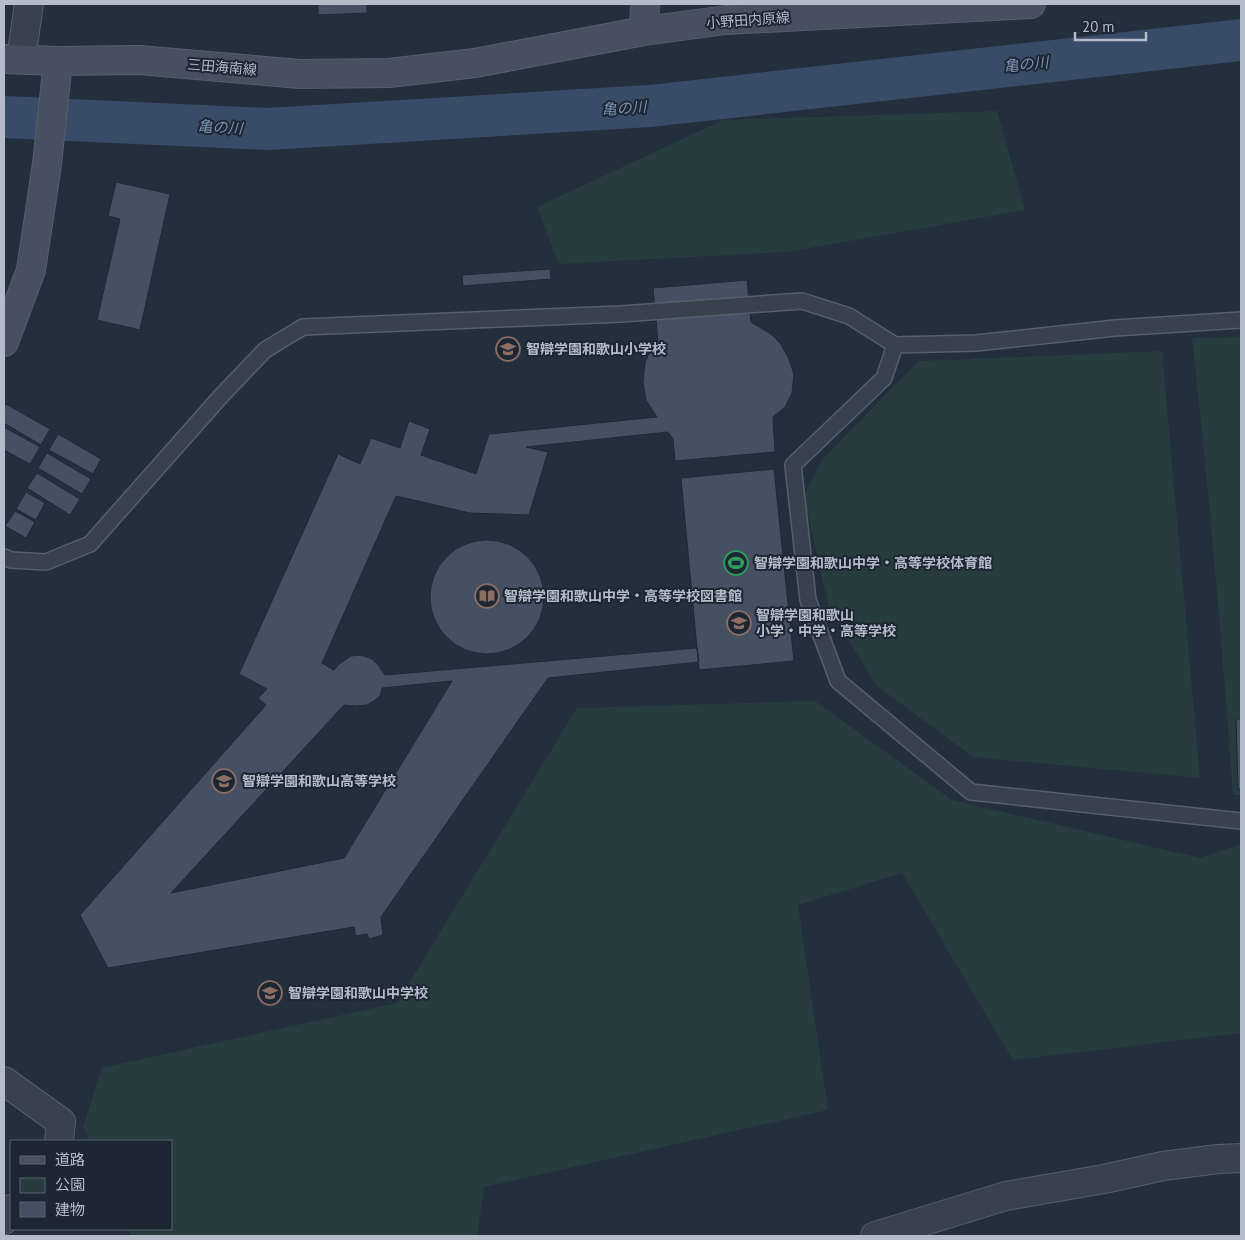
<svg xmlns="http://www.w3.org/2000/svg" width="1245" height="1240" viewBox="0 0 1245 1240" font-family="'PT Sans','Noto Sans JP',sans-serif">
<rect width="100%" height="100%" fill="#242f3e"/>
<path fill="#263c3f" d="M997,111l28,99 -238,42 -228,12 -22,-57 186,-87z
M1241,337v458h-8c-11,-152 -24,-305 -41,-457z
M1162,351l38,427 -227,-21 -96,-71 -48,-77 -25,-112 18,-37 97,-99z
M815,701l137,99 248,58 41,-14v189l-228,27 -111,-187 -104,32 30,205 -344,77 -7,49h-346l-3,-7h43v-88h-82l-6,-14 19,-59 295,-65 180,-295z"/>
<g fill="none" stroke-linecap="round" stroke-linejoin="round">
<path stroke="#394c67" stroke-width="42" d="M4,117l264,12 382,-23 591,-66"/>
</g>
<path fill="#455162" stroke="#1f2835" fill-rule="evenodd" d="M318,4h49v9l-49,2z
M116,182l54,12 -30,136 -43,-10 23,-101 -12,-3z
M550,269l1,10 -88,7 -1,-11z
M747,280l4,42 20,12 9,9 8,14 6,17 -2,19 -7,14 -12,10 2,35 -100,9 -2,-22 -5,-7 -142,15 22,5 -19,63 -59,-2 -74,-17 -74,167 12,7 5,-6 12,-8 10,-1 11,4 7,7 6,9 312,-27 2,14 -151,16 -167,239 2,18 -14,4 -2,-5 -11,2 -2,-9 -246,41 -28,-53 186,-210 -8,-7 9,-9 -28,-15 99,-220 22,10 11,-26 29,10 9,-27 21,8 -9,26 55,19 13,-40 168,-17 -11,-17 -3,-18 2,-20 5,-11 8,-10 -5,-53zM452,681l-108,177 -173,35 173,-188 12,1 11,-1 7,-4 6,-5 2,-8z
M6,404l44,25 -9,16 -37,-22v-16z
M4,427l36,20 -10,17 -26,-14z
M58,434l43,25 -8,15 -44,-24z
M47,453l44,26 -9,15 -44,-26z
M774,469l20,192 -95,9 -18,-192z
M37,473l43,26 -10,16 -43,-27z
M26,492l19,11 -9,17 -20,-11z
M15,511l20,11 -9,16 -21,-12z
M430 597a57 57 0 1 1 114 0a57 57 0 1 1-114 0Z
M1236,719h5v70h-3z"/>
<g fill="none" stroke-linecap="round" stroke-linejoin="round">
<g stroke="#565f6c" stroke-width="18">
<path id="service" d="M895,345l-11,33 -91,87 15,135 30,81 133,111 270,29
M4,557l7,3 35,2 44,-18 132,-149 43,-45 38,-23 318,-13 181,-13 47,15 46,29 81,-2 139,-15 126,-8"/>
</g>
<g stroke="#565f6c" stroke-width="30">
<path id="minor" d="M21,59l8,-55
M4,1081l57,41 -2,19
M4,1220l7,-11
M875,1236l131,-40 98,-17 59,-13 55,-7 23,-1"/>
</g>
<g stroke="#565f6c" stroke-width="30">
<path id="secondary" d="M644,31l1,-27
M4,59l54,2 81,-1 161,14 89,-1 86,-10 169,-32 82,-11 305,-16
M4,342l27,-72 16,-106 11,-103"/>
</g>
<use href="#service" stroke="#38414e" stroke-width="15"/>
<use href="#minor" stroke="#38414e" stroke-width="28"/>
<use href="#secondary" stroke="#465061" stroke-width="28"/>
</g>
<defs>
<g id="school-ring" transform="scale(1.25)"><circle r="9.5" fill="#1d2633" stroke="#8d6e63" stroke-width="1.5"/><path d="M0-5L7-2L0 1L-7-2ZM-4 1L0 2.5L4 1V4Q0 6-4 4Z" fill="#8d6e63"/></g>
<g id="stadium-ring" transform="scale(1.25)"><circle r="9.5" fill="#1d2633" stroke="#2e9e5b" stroke-width="1.5"/><path d="M0-5a6.5 5 0 1 0 0 10a6.5 5 0 1 0 0-10ZM-3.5-1.8h7v3.6h-7Z" fill="#2e9e5b"/></g>
<g id="library-ring" transform="scale(1.25)"><circle r="9.5" fill="#1d2633" stroke="#8d6e63" stroke-width="1.5"/><path d="M-6-4Q-3-5.5-.7-3.5V5Q-3 3-6 4ZM6-4Q3-5.5 .7-3.5V5Q3 3 6 4Z" fill="#8d6e63"/></g>
</defs>
<g fill-rule="evenodd">
<use href="#school-ring" x="508" y="349"/>
<use href="#stadium-ring" x="736" y="563"/>
<use href="#library-ring" x="487" y="596"/>
<use href="#school-ring" x="739" y="623"/>
<use href="#school-ring" x="224" y="781"/>
<use href="#school-ring" x="270" y="993"/>
</g>
<g text-anchor="middle" dominant-baseline="central" stroke-width="4" stroke-linejoin="round" paint-order="stroke">
<g font-size="14" fill="#b4bcc9" stroke="#1d2633">
<text transform="translate(748 20) rotate(-4)">小野田内原線</text>
<text transform="translate(222 67) rotate(5)">三田海南線</text>
</g>
<g font-size="14" font-weight="bold" fill="#b4bcc9" stroke="#1d2633" text-anchor="start">
<text x="526" y="349">智辯学園和歌山小学校</text>
<text x="754" y="563">智辯学園和歌山中学・高等学校体育館</text>
<text x="504" y="596">智辯学園和歌山中学・高等学校図書館</text>
<text x="756" y="615">智辯学園和歌山<tspan x="756" dy="16">小学・中学・高等学校</tspan></text>
<text x="242" y="781">智辯学園和歌山高等学校</text>
<text x="288" y="993">智辯学園和歌山中学校</text>
</g>
<g font-size="15" font-style="italic" fill="#7c92b1" stroke="#1d2633">
<text transform="translate(1026 64) rotate(-6)">亀の川</text>
<text transform="translate(624 108) rotate(-4)">亀の川</text>
<text transform="translate(220 127) rotate(3)">亀の川</text>
</g>
</g>
<rect width="1245" height="1240" fill="none" stroke="#b4bcc9" stroke-width="10"/>
<rect x="10" y="1140" width="162" height="90" fill="#1d2633" stroke="#59626f"/>
<rect x="20" y="1156" width="25" height="8" fill="#465061" stroke="#59626f"/>
<text x="55" y="1165" font-size="15" fill="#b4bcc9">道路</text>
<rect x="20" y="1178" width="25" height="15" fill="#263c3f" stroke="#59626f"/>
<text x="55" y="1190" font-size="15" fill="#b4bcc9">公園</text>
<rect x="20" y="1202" width="25" height="15" fill="#455162" stroke="#59626f"/>
<text x="55" y="1215" font-size="15" fill="#b4bcc9">建物</text>
<path d="M1075 32v8h71v-8" fill="none" stroke="#b4bcc9" stroke-width="2.5"/>
<text x="1082" y="32" font-size="15" fill="#b4bcc9" stroke="#1d2633" stroke-width="4" paint-order="stroke">20 m</text>
</svg>
